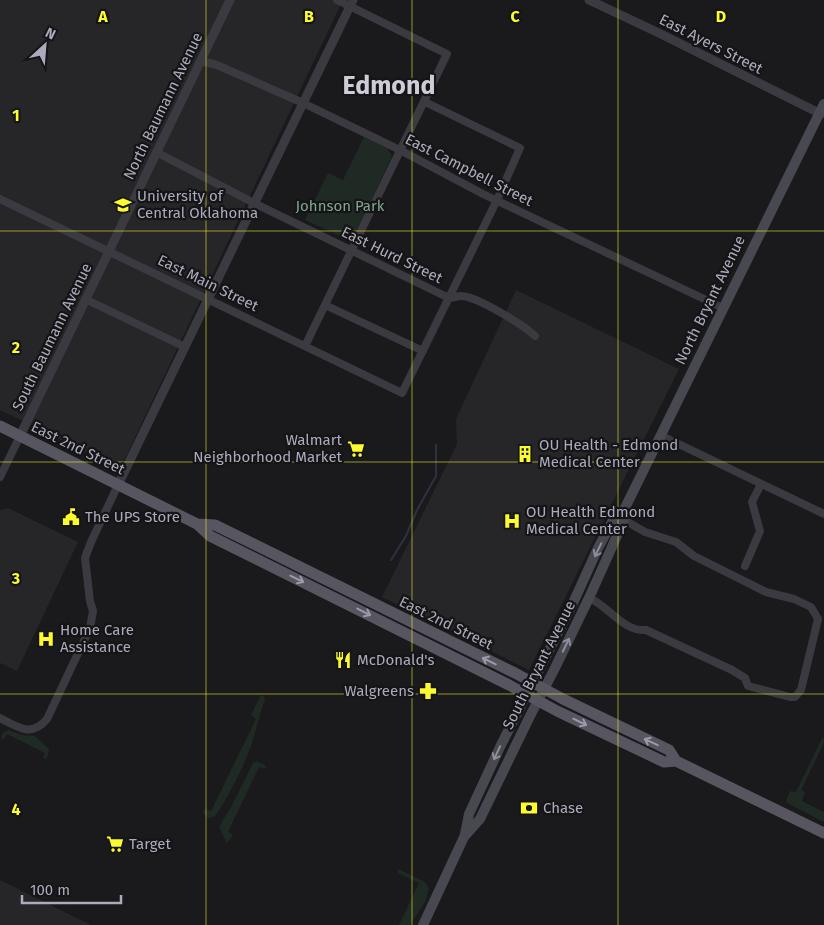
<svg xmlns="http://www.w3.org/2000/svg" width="824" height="925" viewBox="0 0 824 925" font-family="'Fira Sans',sans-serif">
<rect width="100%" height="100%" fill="#1a191b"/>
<path fill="#262528" d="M0,0h343l-223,469 -120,-59z
M516,290l163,79 -150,301 -147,-73 75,-153 -1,-25z
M8,508l70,34 -61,129 -17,-8v-153z
M0,880l91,45h-91z"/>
<path fill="#202a24" d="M364,137l23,11 5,8 -37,78 -8,5 -42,-19 23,-47 15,7z
M261,695l3,1 1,3c-5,14 -8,27 -12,41 -4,16 -28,65 -39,77l-6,1 -5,-5 2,-4 6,2 45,-92 -5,-4z
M9,730l13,5 13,1 14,13 -2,10 -4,-1 2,-5 -38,-19 -3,5h-3l2,-6z
M823,736l1,7 -23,47 4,2 -3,9 22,11v10l-37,-19 -1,-3 4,-9 6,1z
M257,761l9,5 -1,3 -6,-2 -31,65 5,3 -6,8 -7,-14v-4l11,-18 22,-44z
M398,869l27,13 4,6 -4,14 -15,23h-11l20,-42 -21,-10z"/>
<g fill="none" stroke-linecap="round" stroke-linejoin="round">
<path stroke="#2e3240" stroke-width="2" d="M391,560l15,-24 11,-26 19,-34v-31"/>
<path stroke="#3b3a41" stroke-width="8" d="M201,61l16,4 86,38 97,47 83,44 240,114
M156,152l98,51 195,95c4,0 8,-2 12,-2 15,0 63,29 74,40
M0,199l402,194 95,-193 23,-52 -95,-46
M85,299l100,48
M325,305l98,46
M305,346l142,-292 -110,-54
M660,435l164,79
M0,477l20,-41
M745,566l15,-35 -8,-29 9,-18
M589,598c20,8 34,34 57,32l86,40 13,8 3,8 42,11h5l6,-7 17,-71 -7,-12 -17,-8 -28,-7 -72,-36 -18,-14 -31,-10 -21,-12
M0,718c18,9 31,20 47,1l43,-91 3,-17 -3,-10 -5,-43 6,-16 27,-57"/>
<path stroke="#3b3a41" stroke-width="9" d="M589,0l74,35 156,78h5
M20,436l210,-436
M118,485l235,-485"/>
<path stroke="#484851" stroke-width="10" d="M465,834l4,-20 31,-67 73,-144 25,-55 19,-35 7,-3
M423,925l41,-88 16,-18 50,-103 24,-46 35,-72 35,-78v-10l200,-406"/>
<path stroke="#575560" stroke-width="11" d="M0,426l197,98 13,12 299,149 48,26 107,51 12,-1
M197,524l18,1 300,148 48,26 106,51 7,11 148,72"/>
</g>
<defs><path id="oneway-shaft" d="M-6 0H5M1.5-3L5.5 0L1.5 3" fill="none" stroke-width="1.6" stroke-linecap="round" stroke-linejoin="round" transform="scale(1.25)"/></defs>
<g stroke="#8d8d9c">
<use href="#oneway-shaft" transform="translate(598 550) rotate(116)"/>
<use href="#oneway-shaft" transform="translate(566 645) rotate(-64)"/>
<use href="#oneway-shaft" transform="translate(497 753) rotate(115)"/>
</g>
<g stroke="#9a9aaa">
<use href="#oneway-shaft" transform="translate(297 579) rotate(26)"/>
<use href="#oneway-shaft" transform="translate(364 612) rotate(27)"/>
<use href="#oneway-shaft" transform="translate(489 661) rotate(-154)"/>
<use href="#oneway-shaft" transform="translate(580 722) rotate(26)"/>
<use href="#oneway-shaft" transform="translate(651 742) rotate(-155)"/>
</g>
<path fill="none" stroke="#fcfb30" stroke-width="1" stroke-opacity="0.55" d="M206,0v925M412,0v925M618,0v925M0,231h824M0,462h824M0,694h824"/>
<defs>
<g id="university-bare" transform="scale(1.35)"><path d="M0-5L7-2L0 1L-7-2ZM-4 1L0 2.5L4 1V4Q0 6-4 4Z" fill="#fcfb30" stroke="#151416" stroke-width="2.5" paint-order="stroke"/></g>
<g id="supermarket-bare" transform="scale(1.35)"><path d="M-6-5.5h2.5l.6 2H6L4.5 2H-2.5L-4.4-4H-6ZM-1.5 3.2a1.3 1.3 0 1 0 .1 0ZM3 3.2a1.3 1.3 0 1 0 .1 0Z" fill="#fcfb30" stroke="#151416" stroke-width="2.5" paint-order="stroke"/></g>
<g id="building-bare" transform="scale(1.35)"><path d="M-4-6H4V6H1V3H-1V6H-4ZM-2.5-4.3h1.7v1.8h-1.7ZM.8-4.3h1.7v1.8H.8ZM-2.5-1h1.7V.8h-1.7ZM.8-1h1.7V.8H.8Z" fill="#fcfb30" stroke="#151416" stroke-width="2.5" paint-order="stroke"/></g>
<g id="civic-bare" transform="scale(1.35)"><path d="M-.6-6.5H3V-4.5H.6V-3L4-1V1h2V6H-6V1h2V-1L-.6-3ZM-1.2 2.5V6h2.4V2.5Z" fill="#fcfb30" stroke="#151416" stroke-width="2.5" paint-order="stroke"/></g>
<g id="hospital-bare" transform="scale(1.35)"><path d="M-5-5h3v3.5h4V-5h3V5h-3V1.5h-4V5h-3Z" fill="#fcfb30" stroke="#151416" stroke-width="2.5" paint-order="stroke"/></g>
<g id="restaurant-bare" transform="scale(1.35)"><path d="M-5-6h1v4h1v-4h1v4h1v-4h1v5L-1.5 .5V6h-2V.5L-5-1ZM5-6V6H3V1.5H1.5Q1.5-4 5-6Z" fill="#fcfb30" stroke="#151416" stroke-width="2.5" paint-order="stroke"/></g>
<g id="pharmacy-bare" transform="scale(1.35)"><path d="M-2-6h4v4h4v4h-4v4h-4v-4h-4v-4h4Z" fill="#fcfb30" stroke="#151416" stroke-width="2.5" paint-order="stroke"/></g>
<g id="bank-bare" transform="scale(1.35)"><path d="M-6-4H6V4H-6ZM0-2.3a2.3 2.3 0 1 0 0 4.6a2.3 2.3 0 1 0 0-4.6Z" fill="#fcfb30" stroke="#151416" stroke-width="2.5" paint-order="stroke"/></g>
</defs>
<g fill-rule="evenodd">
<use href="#university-bare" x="123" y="205"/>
<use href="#supermarket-bare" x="356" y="449"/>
<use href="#building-bare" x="525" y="454"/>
<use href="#civic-bare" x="71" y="517"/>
<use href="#hospital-bare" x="512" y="521"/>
<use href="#hospital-bare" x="46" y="639"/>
<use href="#restaurant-bare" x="343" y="660"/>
<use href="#pharmacy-bare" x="428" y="691"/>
<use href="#bank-bare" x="529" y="808"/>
<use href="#supermarket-bare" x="115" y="844"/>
</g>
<g text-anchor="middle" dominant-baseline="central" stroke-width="4.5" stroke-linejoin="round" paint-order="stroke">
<g font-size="15" fill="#ababbc" stroke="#151416">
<text transform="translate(711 44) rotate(27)">East Ayers Street</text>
<text transform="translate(163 106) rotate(-64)">North Baumann Avenue</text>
<text transform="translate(469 170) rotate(27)">East Campbell Street</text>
<text transform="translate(392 255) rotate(26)">East Hurd Street</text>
<text transform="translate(208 283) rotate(26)">East Main Street</text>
<text transform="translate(710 300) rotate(-64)">North Bryant Avenue</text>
<text transform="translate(52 337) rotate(-64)">South Baumann Avenue</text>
<text transform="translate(78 448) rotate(26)">East 2nd Street</text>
<text transform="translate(446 623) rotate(26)">East 2nd Street</text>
<text transform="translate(539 665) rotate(-63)">South Bryant Avenue</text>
</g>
<g font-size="15" fill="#ababbc" stroke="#151416" text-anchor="start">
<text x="137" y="196">University of<tspan x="137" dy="17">Central Oklahoma</tspan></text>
<text x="342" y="440" text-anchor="end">Walmart<tspan x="342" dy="17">Neighborhood Market</tspan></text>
<text x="539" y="445">OU Health - Edmond<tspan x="539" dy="17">Medical Center</tspan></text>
<text x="526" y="512">OU Health Edmond<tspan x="526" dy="17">Medical Center</tspan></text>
<text x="85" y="517">The UPS Store</text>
<text x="60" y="630">Home Care<tspan x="60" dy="17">Assistance</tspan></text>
<text x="357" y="660">McDonald's</text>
<text x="414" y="691" text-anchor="end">Walgreens</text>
<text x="543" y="808">Chase</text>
<text x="129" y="844">Target</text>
</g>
<g font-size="15" fill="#81a790" stroke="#151416">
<text x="340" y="206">Johnson Park</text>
</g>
<g font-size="25" font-weight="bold" fill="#cdccd7" stroke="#151416">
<text x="389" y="86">Edmond</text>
</g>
</g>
<g font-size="16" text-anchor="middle" font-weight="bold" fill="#fcfb30" stroke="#151416" stroke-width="4.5" stroke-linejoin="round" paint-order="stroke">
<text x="103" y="22">A</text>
<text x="309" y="22">B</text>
<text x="515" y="22">C</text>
<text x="721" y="22">D</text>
<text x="16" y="121">1</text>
<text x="16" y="353">2</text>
<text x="16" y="584">3</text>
<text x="16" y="815">4</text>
</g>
<g transform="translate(45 45) rotate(26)" stroke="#151416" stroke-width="4" paint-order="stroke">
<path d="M0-4L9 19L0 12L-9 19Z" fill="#ababbc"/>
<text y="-8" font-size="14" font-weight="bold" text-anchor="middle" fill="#ababbc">N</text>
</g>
<path d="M22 895v8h99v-8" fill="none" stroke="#ababbc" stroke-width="2.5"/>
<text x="30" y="895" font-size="15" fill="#ababbc" stroke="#151416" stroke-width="4" paint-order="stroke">100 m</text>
</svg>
